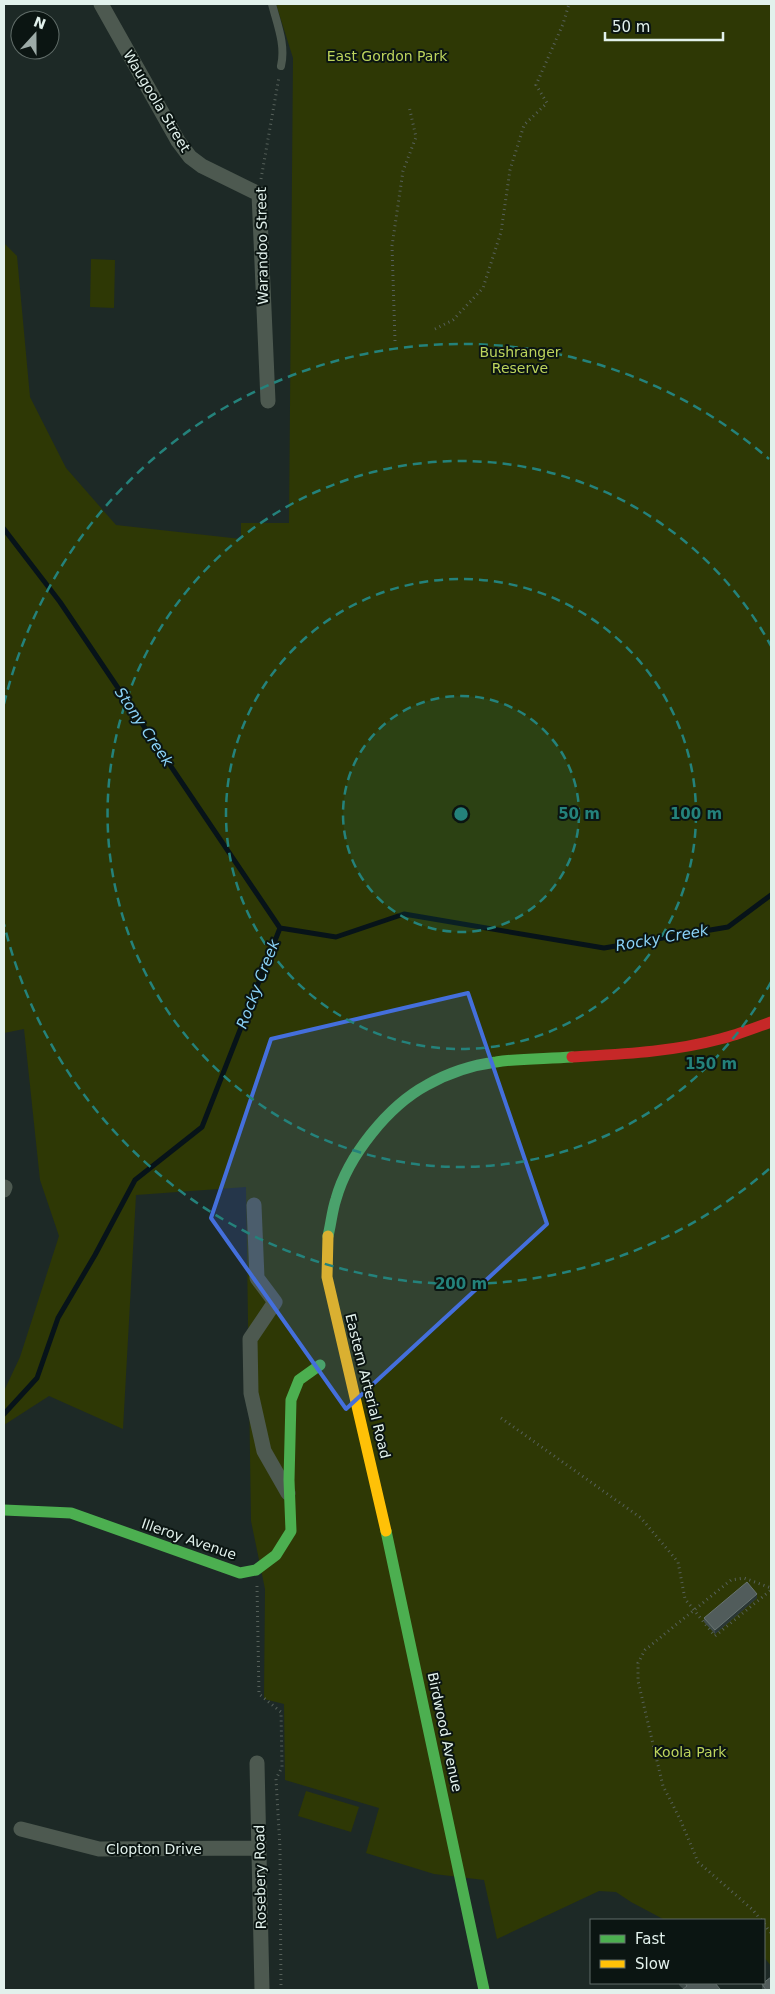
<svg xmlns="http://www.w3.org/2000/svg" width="775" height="1994" viewBox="0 0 775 1994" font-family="'DejaVu Sans',sans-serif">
<rect width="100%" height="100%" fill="#1d2926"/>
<path fill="#2e3805" d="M276,4h495v1962l-7,-9v-37h-99l-34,-18 -15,-10 -17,-1 -102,48 -13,-59 -50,-6 -68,-21 13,-45 -94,-28 -1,-76 -20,-5 1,-110 -14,-68 -5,-334 -110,8 -13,234 -74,-33 -45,29v-34l16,-34 39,-121 -19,-56 -16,-151 -20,4v-790l13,13 13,141 36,71 50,57 125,14v-16h48l4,-465z
M91,259l24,1 -1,48 -24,-1z
M306,1791l53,16 -8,25 -53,-16z"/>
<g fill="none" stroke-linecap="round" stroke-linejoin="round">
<path stroke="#071319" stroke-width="5" d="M4,529l56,73 220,326
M4,1414l33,-36 21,-60 37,-63 40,-75 67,-53 78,-199 56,9 68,-23 200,34 124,-21 43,-32"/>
<path stroke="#56605a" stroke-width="3" stroke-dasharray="1 4" stroke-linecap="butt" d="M261,179l18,-102
M435,329l18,-9 30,-32 18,-56 9,-62 14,-45 23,-22 -11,-18 27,-61 6,-20
M395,341l-3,-95 11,-75 13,-34 -7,-31
M501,1418l140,100 37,44 7,37 30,37 56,-46
M257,1586l2,108 22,18 1,55 -6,12 4,69 1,142
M761,1920l-8,-10 -55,-48 -18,-43 -17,-33 -25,-105v-18l7,-13 86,-70 13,-2 27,10
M764,1924l7,9"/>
<path stroke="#4d5950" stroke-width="8" d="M272,4c5,20 14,41 9,62"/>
<path stroke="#4d5950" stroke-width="15" d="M101,4l77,137 12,16 12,9 57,28 9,207
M4,1190l1,-3
M254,1205l3,73 18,24 -25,37 1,54 13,58 24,42
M257,1763l5,227
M21,1829l78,20 160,-1"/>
<path stroke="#4caf50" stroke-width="11" d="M328,1236c3,-12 4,-25 8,-37 12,-43 52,-93 91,-114 21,-12 46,-20 69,-23 25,-4 51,-3 76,-5
M4,1510l67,3 169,60 16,-3 20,-15 15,-24 -2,-51 2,-80 8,-20 21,-15
M386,1531l98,459"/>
<path stroke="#ffc107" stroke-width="11" d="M328,1236l-1,41 59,254"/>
<path stroke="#c62828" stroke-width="11" d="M572,1057c50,-3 100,-5 148,-18 17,-4 34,-11 51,-17"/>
</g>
<path fill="#3f4b49" d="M757,1598l-42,36 -11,-12v-4z
M679,1983h36l5,7 -37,-1 -4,-4z
M762,1984l9,6h-9z"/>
<path fill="#2a3634" d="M757,1594v4l-42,36v-4z"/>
<path fill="#515c5b" stroke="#687472" d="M747,1582l10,12 -42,36 -11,-12z
M771,1977v13h-5l-4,-6z
M685,1983h30l5,6 -2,1h-36l5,-4z"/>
<path fill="#446fdc" fill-opacity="0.2" stroke="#446fdc" stroke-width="4" stroke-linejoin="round" d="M468,993l79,231 -201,185 -135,-191 60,-179z"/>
<circle cx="461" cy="814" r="118" fill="#24827b" fill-opacity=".12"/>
<g fill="none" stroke="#24827b" stroke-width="2.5" stroke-dasharray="9 6">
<circle cx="461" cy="814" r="118"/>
<circle cx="461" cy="814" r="235"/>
<path d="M771 982A353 353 0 1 1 771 646"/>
<path d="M769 1169A470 470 0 0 1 4 924M4 704A470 470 0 0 1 769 459"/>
</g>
<g text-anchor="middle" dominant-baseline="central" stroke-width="4" stroke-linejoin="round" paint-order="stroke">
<g font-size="14" fill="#bdd45c" stroke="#0b1512">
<text x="387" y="56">East Gordon Park</text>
<text x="520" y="352">Bushranger<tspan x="520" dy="16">Reserve</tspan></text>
<text x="690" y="1752">Koola Park</text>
</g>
<g font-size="14" fill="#e2f1ec" stroke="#0b1512">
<text transform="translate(157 101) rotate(59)">Waugoola Street</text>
<text transform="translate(262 246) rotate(-91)">Warandoo Street</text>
<text transform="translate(368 1386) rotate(76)">Eastern Arterial Road</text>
<text transform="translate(189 1539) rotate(19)">Illeroy Avenue</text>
<text transform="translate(445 1732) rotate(78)">Birdwood Avenue</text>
<text x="154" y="1849">Clopton Drive</text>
<text transform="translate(260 1877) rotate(-91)">Rosebery Road</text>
</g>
<g font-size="15" font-style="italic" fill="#8bd3f8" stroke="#0b1512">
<text transform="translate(144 727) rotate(56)">Stony Creek</text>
<text transform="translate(662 938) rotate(-10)">Rocky Creek</text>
<text transform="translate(258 984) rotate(-69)">Rocky Creek</text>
</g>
</g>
<circle cx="461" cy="814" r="8" fill="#24827b" stroke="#0b1512" stroke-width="2.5"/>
<g font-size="15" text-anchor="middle" font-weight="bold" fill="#24827b" stroke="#0b1512" stroke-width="4" stroke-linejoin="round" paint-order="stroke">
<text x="579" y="819">50 m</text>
<text x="696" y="819">100 m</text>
<text x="711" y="1069">150 m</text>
<text x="461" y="1289">200 m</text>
</g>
<rect width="775" height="1994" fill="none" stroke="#e2f1ec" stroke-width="10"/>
<rect x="590" y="1919" width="175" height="65" fill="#0b1512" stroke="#616d69"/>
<rect x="600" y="1935" width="25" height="8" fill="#4caf50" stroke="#616d69"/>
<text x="635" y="1944" font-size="15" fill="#e2f1ec">Fast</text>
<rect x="600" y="1960" width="25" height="8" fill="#ffc107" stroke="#616d69"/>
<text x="635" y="1969" font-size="15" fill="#e2f1ec">Slow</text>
<g transform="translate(35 35) rotate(21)"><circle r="24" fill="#0b1512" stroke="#616d69"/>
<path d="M0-4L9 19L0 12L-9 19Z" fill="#9daba7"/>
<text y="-8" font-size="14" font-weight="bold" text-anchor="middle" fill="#e2f1ec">N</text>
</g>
<path d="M605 32v8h118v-8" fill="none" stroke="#e2f1ec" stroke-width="2.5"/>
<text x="612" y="32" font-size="15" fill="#e2f1ec" stroke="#0b1512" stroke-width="4" paint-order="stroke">50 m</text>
</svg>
